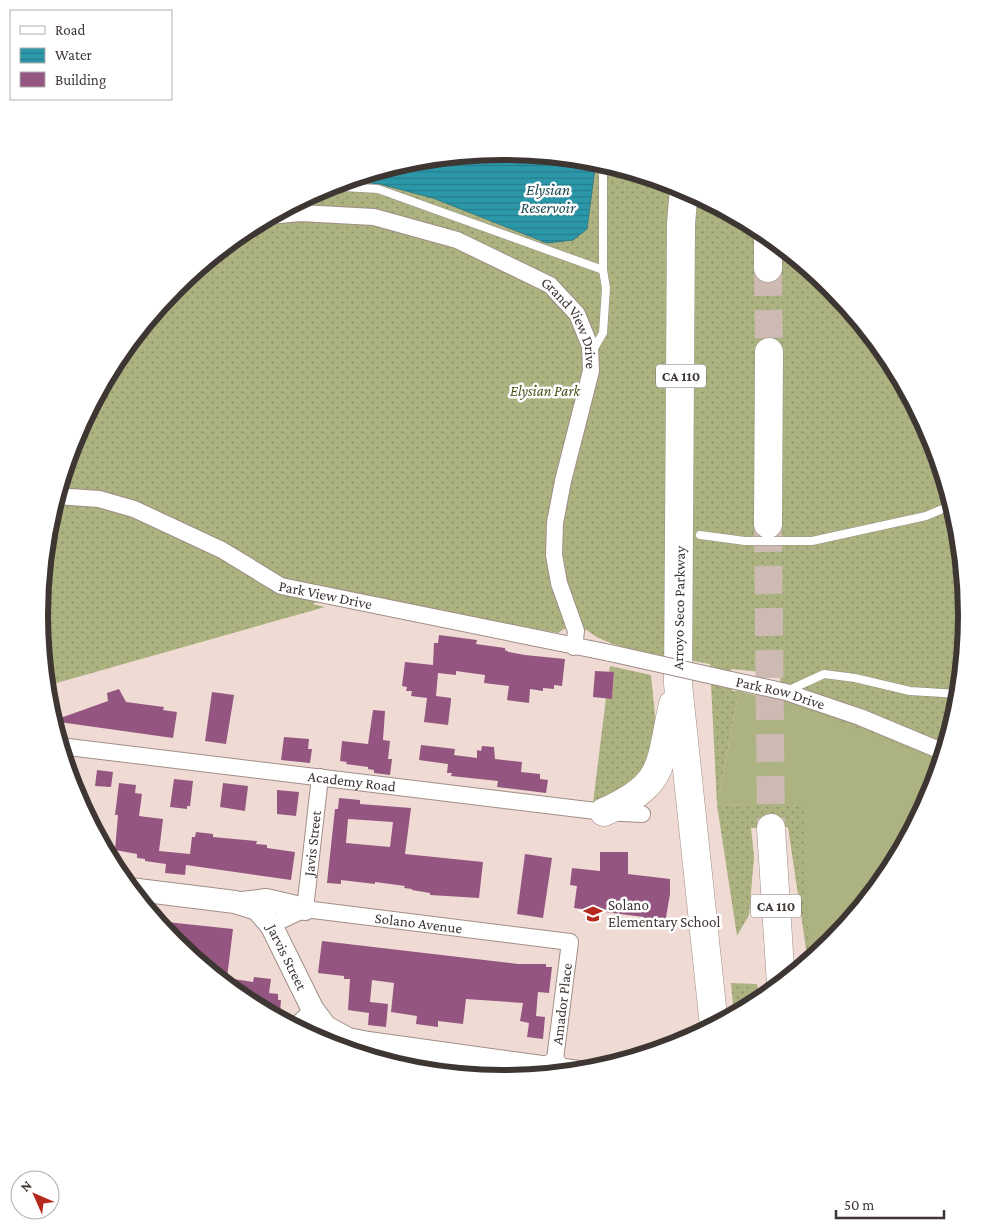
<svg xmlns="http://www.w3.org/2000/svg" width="1006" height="1230" viewBox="0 0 1006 1230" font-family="'Crimson Pro',serif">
<defs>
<pattern id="grass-dots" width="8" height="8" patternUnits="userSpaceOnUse" patternTransform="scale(1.25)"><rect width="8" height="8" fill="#acb280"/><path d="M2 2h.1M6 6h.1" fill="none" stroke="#8d9269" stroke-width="1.8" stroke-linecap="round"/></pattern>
<pattern id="water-rules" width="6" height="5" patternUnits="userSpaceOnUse" patternTransform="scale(1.25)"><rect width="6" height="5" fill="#2b98aa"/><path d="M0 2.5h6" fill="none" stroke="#267d8b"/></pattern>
</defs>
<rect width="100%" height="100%" fill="#efdbd3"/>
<path fill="url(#grass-dots)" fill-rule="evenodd" d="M503,151l91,9 87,26 80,43 70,58 58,70 43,81 26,87 9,90 -9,91 -26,87 -43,80 -58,70 -23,19 -20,-135 -37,1 3,29 -5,58 -12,21 -20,-131 -7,-141c-30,-6 -103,-14 -123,-34l-23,-1 -6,4 -214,-39 -32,10 13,3 -279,79 -7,-71 9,-91 26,-87 43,-80 58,-70 70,-58 81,-43 87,-26zM731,669l49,5 6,129 -69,2 22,-114h-7z
M610,666l41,9 4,40 -1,39 -8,19 -41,28 -12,2 13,-105 6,1 2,-26 -5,-1z
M731,983l26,1 2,18 -25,13z"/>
<path fill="#acb280" d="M739,691l62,16 140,54c-23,76 -71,150 -132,201l-5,-159 -87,2z"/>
<path fill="url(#water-rules)" stroke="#317b86" d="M503,151l93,9 -9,69 -14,11 -26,3 -114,-45 -53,-14 -35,-4 68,-20z"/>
<path fill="#945680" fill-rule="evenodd" d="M439,635l38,5 -1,4 29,4v2l4,2 16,3 40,4 -3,27 -8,-1v4l-11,-1v3l-13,-2 -1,14 -22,-3 2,-14 -25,-3 1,-8 -29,-4v4l-18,-2 -2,23 15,2v2l-3,25 -24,-3 3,-24 -16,-2 1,-5h-6l1,-4 -5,-1 3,-24 28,3 1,-22h4z
M595,671l19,1 -2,27 -19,-2z
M119,689l7,13 38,5 -1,3 14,2 -4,26 -121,-17 56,-20 -1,-8z
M212,692l22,3 -8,49 -21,-3z
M373,710l12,1 -2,29 7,1 -2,18h4l-2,16 -16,-2v-3l-6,-1v-2l-22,-3 1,-2 -7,-1 2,-20 26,3z
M284,737l25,2 -1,10h4l-2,14 -29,-3z
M421,745l34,4 -1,6 23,3v-8l4,1 1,-5 12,1 1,12 27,3 -1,10 19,2v5l8,1 -2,13 -49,-6 1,-6 -47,-5 1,-3h-5l1,-9 -29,-4z
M97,770l16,2 -2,15 -16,-1z
M174,779l19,2 -3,25h-3v3l-17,-2z
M119,783l17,2 -1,8 7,1 -3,22 24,3 -4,32 31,3 2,-17h3l1,-5 17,2v3l44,4 -1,3 11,1v3l28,4 -4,28 -105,-15 -1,10 -20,-2 1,-9 -21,-3v-2l-8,-1v-4l-22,-4 3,-35h-3z
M223,783l25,3 -3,25 -25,-4z
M277,790l22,2 -3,24 -19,-2z
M339,798l21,2v4l51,4 -6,46 78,8 -4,36 -49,-3v-2l-18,-3v-1l-8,-1 1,-2 -30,-4v2l-34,-4v4l-14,-1 8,-74h3zM348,819l45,3 -3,25 -44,-4z
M600,852h28v22l42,5v15l-6,35 -21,-3 1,-9 -70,-9 3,-22 -7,-1 2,-17 28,3z
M525,854l27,4 -9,60 -26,-4z
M157,921l76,8 -6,49 26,4 1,-5 17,2 -2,14 9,1v6h3l-1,13 -15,-2 -20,-10 -70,-58z
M322,941l196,23h28v3h6l-3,26 -11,-1 -2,24 9,1 -2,22 -16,-2 2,-14 -9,-2 3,-18 -57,-4 -3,25 -25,-3v6l-22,-3 1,-8 -26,-4 3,-29 -22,-3 -2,22 18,2 -2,23 -18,-2 1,-12 -21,-3 2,-31h-6v-3l-26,-3z"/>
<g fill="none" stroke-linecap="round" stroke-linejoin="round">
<path stroke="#ccbab3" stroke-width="28" stroke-dasharray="28 14" stroke-linecap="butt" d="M768,268l1,84
M768,524l3,304"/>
<g stroke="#a08e87" stroke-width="9">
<path id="lane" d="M325,186l53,3 225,81
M593,350l10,-17 3,-45 -3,-18v-108
M700,535l45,6h67l114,-25 26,-11
M787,691l37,-17 31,4 55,13 49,3"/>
</g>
<g stroke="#a08e87" stroke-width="18">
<g id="street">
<path id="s1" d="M269,216l31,-3 74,4 83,23 93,45 27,29 13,32 1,25 -28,110 -8,42 -1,32 5,28 17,48 -2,16"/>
<path id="s2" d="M56,496l43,3 35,10 88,41 59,36 329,67"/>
<path id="s3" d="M731,680l55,12 74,25 84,35"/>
<path id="s4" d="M60,746l544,66 38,2"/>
<path id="s5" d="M305,909l15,-132"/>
<path id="s6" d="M271,925l34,-16 265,33 -16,125"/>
<path d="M294,1027l19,-17"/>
</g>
</g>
<g stroke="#a08e87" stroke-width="24">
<g id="secondary">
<path id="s7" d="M130,889l105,13 22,7 14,16 42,85 13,17 22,12 20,4 211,29"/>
<path d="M242,903l24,-3 39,9"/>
</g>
</g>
<g stroke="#a08e87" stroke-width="29">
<path id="highway" d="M684,188l-3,36 -3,460 36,342
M768,235v33
M768,524l1,-172
M604,812c63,-28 55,-47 69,-108
M771,828l10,156
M552,1074l2,-7"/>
</g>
<use href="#lane" stroke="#fff" stroke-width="8"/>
<use href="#street" stroke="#fff" stroke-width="16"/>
<use href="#secondary" stroke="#fff" stroke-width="22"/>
<use href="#highway" stroke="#fff" stroke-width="28"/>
<g stroke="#a08e87" stroke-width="18" stroke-linecap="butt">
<path id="street-bridge" d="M610,653l121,27"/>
</g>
<use href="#street-bridge" stroke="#fff" stroke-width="16"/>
</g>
<defs>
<g id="school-bare" transform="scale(1.5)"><path d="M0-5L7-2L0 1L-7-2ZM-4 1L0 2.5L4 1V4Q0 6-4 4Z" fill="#b6281d" stroke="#fff" stroke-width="2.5" paint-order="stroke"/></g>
</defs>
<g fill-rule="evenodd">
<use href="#school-bare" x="593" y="914"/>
</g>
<g text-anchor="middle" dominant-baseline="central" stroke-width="5" stroke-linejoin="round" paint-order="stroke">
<g fill="#fff" stroke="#787270" stroke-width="1">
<rect x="656" y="364.5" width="50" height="23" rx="4"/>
<rect x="751" y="894.5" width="50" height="23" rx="4"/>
</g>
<g font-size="14" font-weight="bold" fill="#3e3633">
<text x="681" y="376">CA 110</text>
<text x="776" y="906">CA 110</text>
</g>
<g font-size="15" fill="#3e3633" stroke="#fff">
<text stroke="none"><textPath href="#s1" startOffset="339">Grand View Drive</textPath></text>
<text stroke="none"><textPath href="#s2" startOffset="291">Park View Drive</textPath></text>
<text transform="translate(679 608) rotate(-89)">Arroyo Seco Parkway</text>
<text stroke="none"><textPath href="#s3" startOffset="51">Park Row Drive</textPath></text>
<text stroke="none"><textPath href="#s4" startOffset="294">Academy Road</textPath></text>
<text stroke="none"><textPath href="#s5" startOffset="66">Javis Street</textPath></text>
<text stroke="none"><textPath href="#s6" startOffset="152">Solano Avenue</textPath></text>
<text stroke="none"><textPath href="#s7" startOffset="186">Jarvis Street</textPath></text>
<text transform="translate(562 1004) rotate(-83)">Amador Place</text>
</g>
<g font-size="15" font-style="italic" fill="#4c5019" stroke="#fff">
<text x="545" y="391">Elysian Park</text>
</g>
<g font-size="15" fill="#3e3633" stroke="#fff" text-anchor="start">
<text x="608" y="905">Solano<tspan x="608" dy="17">Elementary School</tspan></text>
</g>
<g font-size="16" font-style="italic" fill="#1e4b53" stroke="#fff">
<text x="548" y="189">Elysian<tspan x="548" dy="18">Reservoir</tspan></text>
</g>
</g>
<path d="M0 0H1006V1230H0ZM48 615a455 455 0 1 1 910 0a455 455 0 1 1-910 0Z" fill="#fff" fill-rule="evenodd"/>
<path fill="none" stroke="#3e3633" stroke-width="6" d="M48 615a455 455 0 1 1 910 0a455 455 0 1 1-910 0Z"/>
<rect x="10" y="10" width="162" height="90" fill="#ffffff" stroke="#b2afad"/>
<rect x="20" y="26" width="25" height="8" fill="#ffffff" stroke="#b2afad"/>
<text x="55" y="35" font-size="15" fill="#3e3633">Road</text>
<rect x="20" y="48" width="25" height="15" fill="url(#water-rules)" stroke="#b2afad"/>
<text x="55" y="60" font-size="15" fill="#3e3633">Water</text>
<rect x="20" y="72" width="25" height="15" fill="#945680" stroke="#b2afad"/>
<text x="55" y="85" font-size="15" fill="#3e3633">Building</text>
<g transform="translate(35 1195) rotate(315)"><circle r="24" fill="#ffffff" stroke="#b2afad"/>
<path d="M0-4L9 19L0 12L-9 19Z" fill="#b6281d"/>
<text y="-8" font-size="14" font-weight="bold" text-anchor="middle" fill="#3e3633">N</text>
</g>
<path d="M836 1210v8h108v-8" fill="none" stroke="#3e3633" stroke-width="2.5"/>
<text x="844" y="1210" font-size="15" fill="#3e3633" stroke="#ffffff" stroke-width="4" paint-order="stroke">50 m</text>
</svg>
